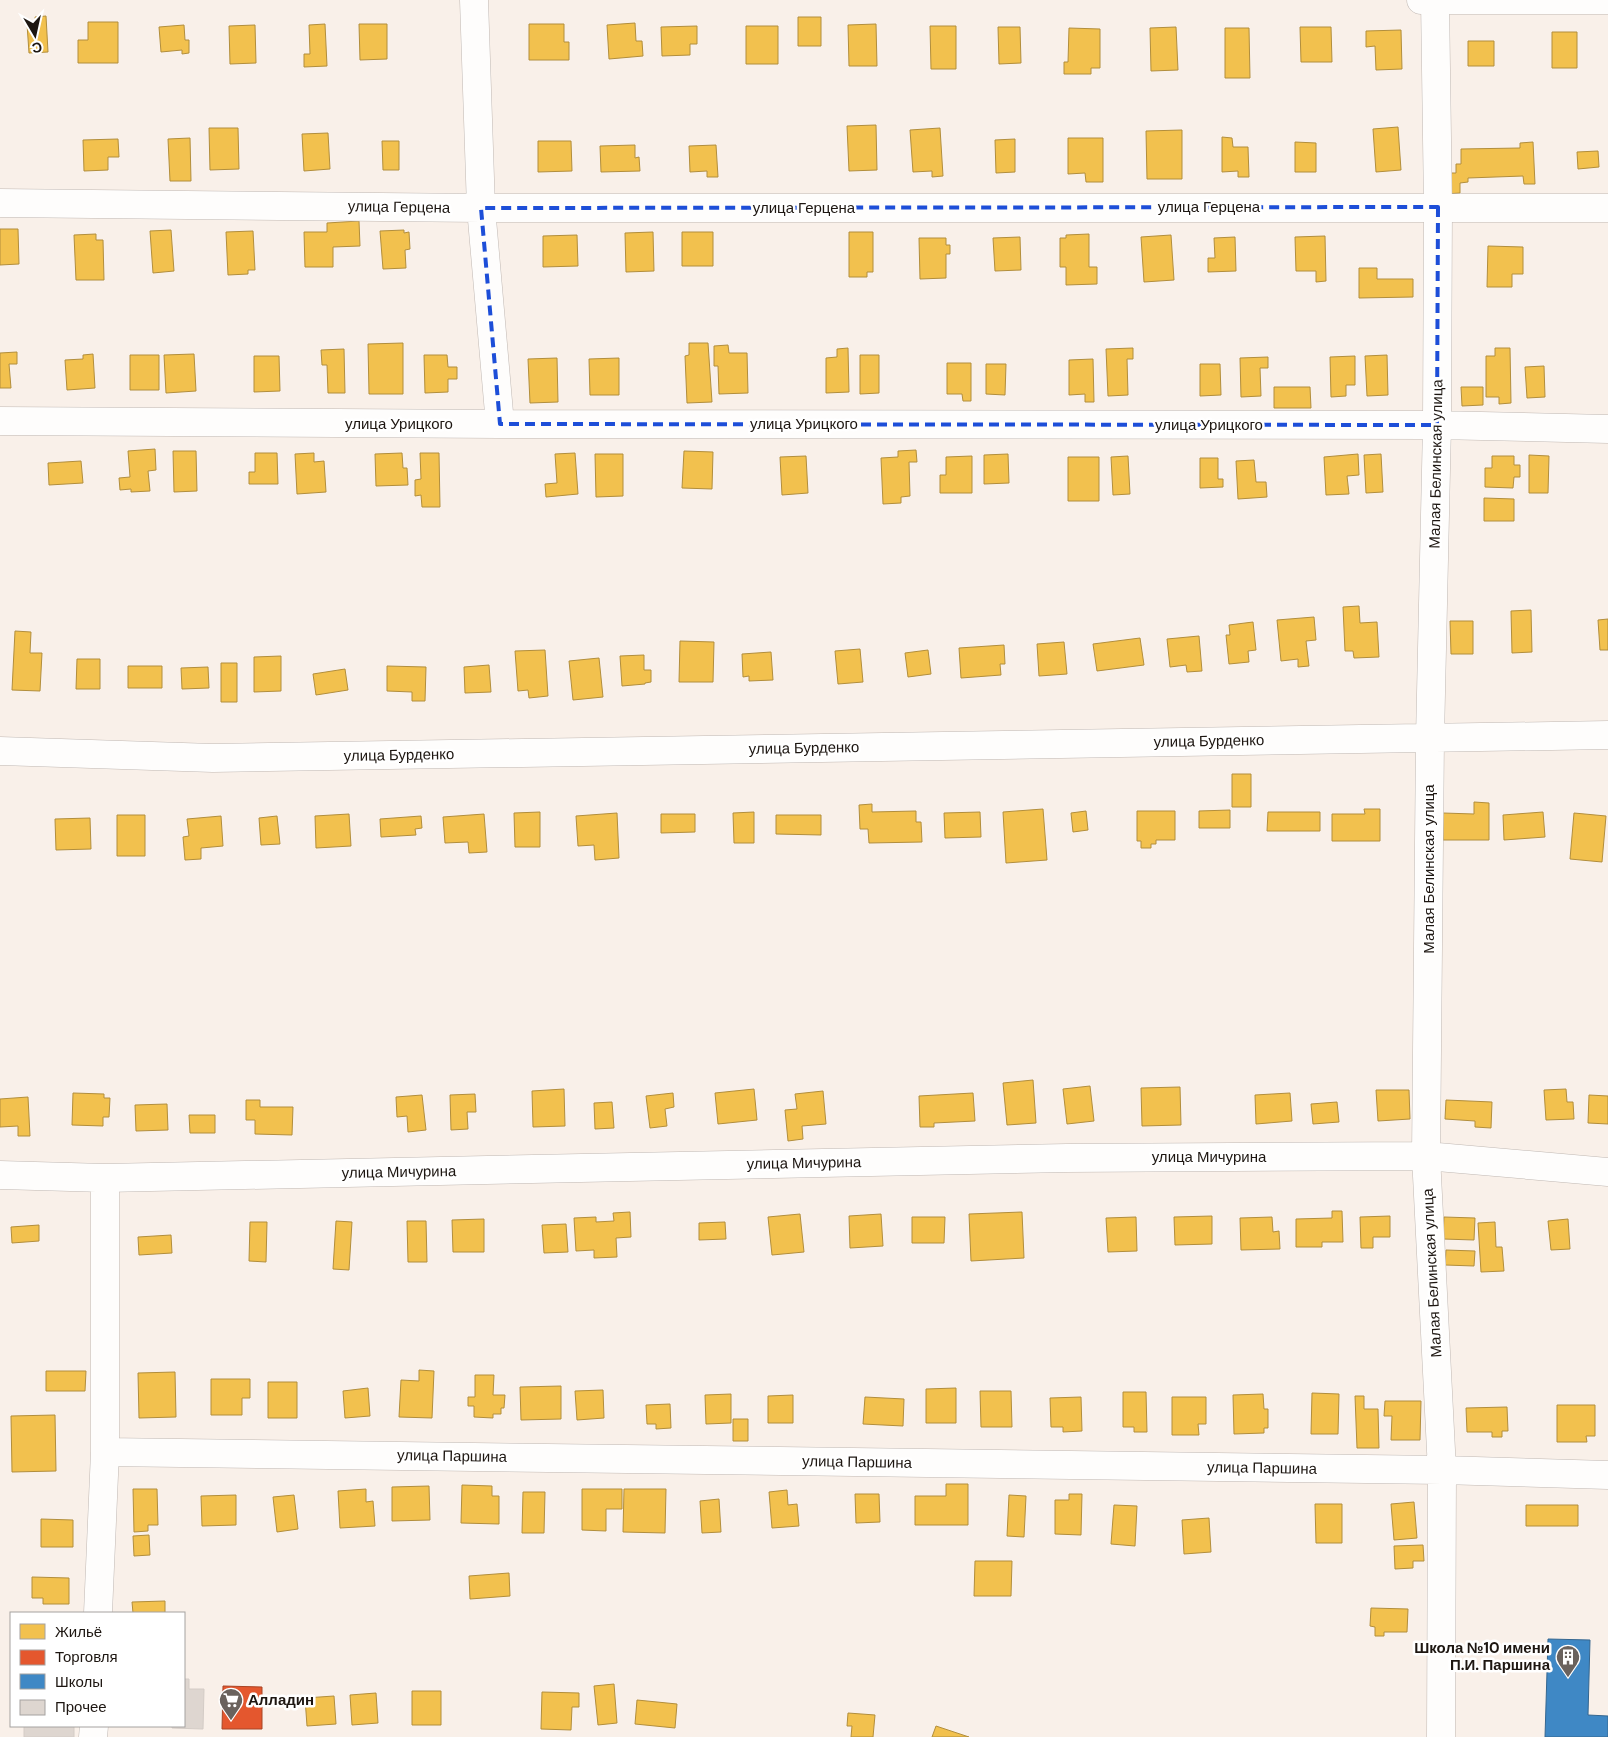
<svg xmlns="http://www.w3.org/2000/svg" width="1608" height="1737" viewBox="0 0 1608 1737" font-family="'DM Sans',sans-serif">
<rect width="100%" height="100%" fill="#f9f0e9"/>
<path fill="#f2c14e" stroke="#b28e3c" d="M46,16l2,36 -19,1 -2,-29 9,-1 -1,-6z
M798,17h23v29h-23z
M88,22h30v41h-40v-23h10z
M635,23l1,18h6l1,15 -34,3 -2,-34z
M325,24l2,42 -23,1v-13h6l-1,-29z
M359,24h28v35l-27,1z
M529,24h35v18h5v18h-40z
M876,24l1,42h-28l-1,-41z
M184,25l1,15h4v13l-7,1v-4l-21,2 -2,-25z
M255,25l1,38 -26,1 -1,-38z
M697,26v18h-7v11l-28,1 -1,-29z
M746,26h32v38h-32z
M930,26h26v43h-25z
M998,27h22l1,36 -22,1z
M1176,27l2,43 -27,1 -1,-43z
M1300,27h31l1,35h-31z
M1069,28l31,1v39h-9v6h-27v-12h4z
M1225,28h24l1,50h-25z
M1401,30l1,39 -26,1 -1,-24 -9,1v-16z
M1552,32h25v36h-25z
M1468,41h26v25h-26z
M876,125l1,45 -28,1 -2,-45z
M1398,127l3,43 -25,2 -3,-43z
M209,128h29l1,41 -29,1z
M940,128l3,48 -11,1v-6l-19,1 -3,-42z
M1182,130v49h-35l-1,-48z
M328,133l2,36 -26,2 -2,-37z
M1222,137l10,1 1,9h15l1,30h-11v-6l-16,1z
M190,138l1,43h-21l-2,-42z
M1068,138h35v44h-17l-1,-9 -17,1z
M118,139l1,18h-11v13l-24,1 -1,-31z
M1015,139v33l-19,1 -1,-33z
M382,141h17v29h-16z
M538,141h33l1,30 -34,1z
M1295,142l21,1v29h-21z
M1533,142l2,42h-11l-1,-8 -55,2v4l-8,1v10l-14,1v-21h10v-9h5v-15l59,-1v-5z
M635,145v13l4,-1 1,14 -39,1 -1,-26z
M716,145l2,32h-11v-6l-17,1 -1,-26z
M1598,151l1,16 -21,2 -1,-17z
M359,221l1,25 -27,1v20h-28l-1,-35h23v-9z
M0,229h18l1,35 -19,1z
M171,230l3,41 -21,2 -3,-42z
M404,230v3l5,-1 1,17 -5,1 1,18 -23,1 -3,-38z
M253,231l2,39h-7v4l-20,1 -2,-43z
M653,232l1,39 -28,1 -1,-39z
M682,232h31v34h-31z
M849,232h24v40h-6v5h-18z
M96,234v6h7l1,40h-28l-2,-45z
M1089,234v33h8v17l-31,1v-18h-6v-29h6v-3z
M577,235l1,31 -35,1v-31z
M1171,235l3,45 -30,2 -3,-45z
M1325,236l1,45 -10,1v-11h-20l-1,-34z
M1020,237l1,33 -26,1 -2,-33z
M1235,237l1,34 -28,1v-14h7l-1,-20z
M919,238h27v7h4v9h-4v24l-26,1z
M1488,246l35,1v27h-11v13h-25z
M1359,268h18v11h36v18l-54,1z
M403,343v51h-34l-1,-50z
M689,343h19l4,59 -25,1 -2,-47 4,-1z
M728,345l1,8h18l1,40 -29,1 -1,-28h-4v-20z
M848,348l1,44 -23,1v-35l11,-1v-8z
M1133,348v11h-6l1,36 -20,1 -2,-47z
M1495,348h15l1,55 -12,1v-7h-13v-41h9z
M344,349l1,44h-17l-1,-28h-5l-1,-15z
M17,352v12h-8l2,24h-11v-35z
M93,354l2,34 -28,2 -2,-30 18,-1v-4z
M194,354l2,37 -30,2 -2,-38z
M130,355h29v35h-29z
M424,355h23l1,12h9v12h-9v13l-23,1z
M860,355h19v38l-19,1z
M1387,355l1,40 -21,1 -2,-40z
M254,356h25l1,35 -26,1z
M1355,356v29h-9v11l-15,1 -1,-40z
M1268,357v11h-8l1,28 -20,1 -1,-39z
M557,358l1,44 -28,1 -2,-44z
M619,358v37h-29l-1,-36z
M1093,359l1,43h-9v-8l-16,1v-35z
M947,363h24v38h-8l-1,-7h-15z
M986,364h20l-1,31 -19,-1z
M1200,364h20l1,31 -21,1z
M1544,366l1,31 -18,1 -2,-31z
M1274,387h36l1,21h-37z
M1461,387h22v18l-21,1z
M155,449l1,21 -8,1 2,20 -19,1v-3l-11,1 -1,-12 11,-1 -2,-26z
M916,450l1,12h-8l1,34 -9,1v6l-18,1 -2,-46 17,-1v-6z
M173,451h23l1,40 -23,1z
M684,451l29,1 -1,37 -30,-1z
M255,453h22l1,31h-29v-12h6z
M314,453v9l10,-1 2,31 -29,2 -2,-40z
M402,453l1,15h4l1,17 -32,1 -1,-32z
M420,453h19l1,54h-18l-1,-12 -6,1v-16l6,-1z
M575,453l3,41 -32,3 -1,-13 12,-1 -2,-29z
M595,454h28v42l-27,1z
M1008,454l1,29 -25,1v-29z
M1358,454l1,21 -12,1 2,18 -23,1 -2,-38z
M1381,454l2,38 -17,1 -2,-38z
M1529,455l20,1 -1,37h-19z
M806,456l2,37 -26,2 -2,-38z
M972,456v37h-32v-18h6v-18z
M1128,456l2,38 -17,1 -2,-38z
M1492,456h22v9h6v12h-6l-1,11 -28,-1v-19h7z
M1068,457h31v44h-31z
M1200,458h18v21h5v8l-23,1z
M1254,460l2,22h10l1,15 -29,2 -2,-38z
M81,461l2,22 -34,2 -1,-22z
M1484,498l30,1v22h-30z
M1359,606l1,17 17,-1 2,35 -25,1 -1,-7h-8l-2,-44z
M1531,610l1,42 -20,1 -1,-42z
M1314,617l2,23 -10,1 3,25 -11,1v-8l-17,2 -4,-41z
M1608,619v31h-8l-2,-30z
M1450,621h23v33h-22z
M1253,622l3,28 -8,1 1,11 -20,2 -3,-29h4l-1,-10z
M15,631l16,1 -1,21h12l-2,38 -28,-1z
M1199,636l3,35 -15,1 -1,-7 -16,2 -3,-28z
M1140,638l4,27 -47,6 -4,-27z
M680,641l34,1 -1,40h-34z
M1064,642l3,32 -28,2 -2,-32z
M1004,645l1,19h-5l1,11 -40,3 -2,-30z
M860,649l3,33 -25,2 -3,-33z
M545,650l3,46 -19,2 -1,-8 -10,1 -3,-40z
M928,650l3,24 -23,3 -3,-24z
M771,652l2,28 -24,1v-5l-6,1 -1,-23z
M644,655v15h7v12l-6,1v1l-23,2 -2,-30z
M281,656v35l-27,1v-35z
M599,658l4,39 -30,3 -4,-39z
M77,659h23v30h-24z
M221,663h16v39h-16z
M489,665l2,27 -26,1 -1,-26z
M128,666h34v22h-34z
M387,666l39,1 -1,34h-13v-9l-25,-1z
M208,667l1,21 -27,1 -1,-21z
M345,669l3,21 -32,5 -3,-21z
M1232,774h19v33h-19z
M1474,802l15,1v37h-46v-27l31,1z
M872,804v8l44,-1v11h5l1,20 -53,1 -1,-14h-8l-1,-24z
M1043,809l4,51 -41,3 -3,-51z
M1364,809h16v32h-48v-27h33z
M1230,810v18h-31v-17z
M1086,811l2,19 -15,2 -2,-19z
M1137,811h38v29h-19v4h-5v4h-10v-7h-4z
M540,812v35h-25l-1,-34z
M754,812v31h-20l-1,-30z
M980,812l1,25 -36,1 -1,-25z
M1268,812h52v19h-53z
M1543,812l2,25 -41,3 -1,-25z
M617,813l2,45 -24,2 -1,-15 -16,1 -2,-30z
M1574,813l32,3 -4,46 -32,-3z
M349,814l2,32 -35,2 -1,-32z
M484,814l3,38 -18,1 -1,-11 -23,1 -2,-26z
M661,814h34v18l-34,1z
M117,815h28v41h-28z
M776,815h45v20l-45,-1z
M221,816l2,30 -22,2v11l-16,1 -2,-23 6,-1 -2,-17z
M277,816l3,28 -19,1 -2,-27z
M421,816l1,12 -7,1 1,6 -35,2 -1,-18z
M90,818l1,31 -35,1 -1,-31z
M1033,1080l3,43 -29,2 -4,-42z
M1090,1086l4,35 -27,3 -4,-35z
M1180,1087l1,38 -39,1 -1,-38z
M564,1089l1,37 -32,1 -1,-36z
M754,1089l3,31 -39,4 -3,-31z
M1566,1089l1,13h6l1,17 -28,1 -2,-30z
M1376,1090h33l1,29 -32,2z
M823,1091l3,33 -24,2 1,13 -15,2 -3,-31 12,-1 -2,-15z
M73,1093l31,1v4h6l-1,19h-6v9l-31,-1z
M673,1093l1,14 -9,2 2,17 -17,2 -4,-32z
M973,1093l2,28 -41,2v4h-14l-1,-31z
M1290,1093l2,28 -36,3 -1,-29z
M475,1094l1,18h-9l1,17 -17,1 -1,-35z
M422,1095l4,35 -18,2 -1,-16 -10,1 -1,-20z
M1589,1095l19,1v28l-20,-1z
M28,1097l2,39h-12v-10l-18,1v-28z
M246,1100h14v7h33l-1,28 -37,-1v-14h-9z
M1446,1100l46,2 -1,26 -16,-1v-6l-30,-2z
M612,1102l2,26 -19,1 -1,-26z
M1337,1102l2,20 -26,2 -2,-20z
M167,1104l1,26 -32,1 -1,-26z
M189,1115h26v18h-25z
M1332,1211h10l1,31h-21v5h-26v-28l36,-1z
M630,1212l1,25 -15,1 1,19 -23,1v-8l-18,1 -2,-33 22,-1v5l18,-1 -1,-8z
M1022,1212l2,46 -53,3 -2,-47z
M800,1214l4,38 -32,3 -4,-38z
M881,1214l2,32 -33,2 -1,-32z
M1212,1216v28l-37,1 -1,-28z
M1390,1216v21h-17v11h-12l-1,-31z
M912,1217h33l-1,26h-32z
M1136,1217l1,34 -29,1 -2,-34z
M1272,1217l1,15 6,-1 1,18 -39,1 -1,-32z
M1444,1217l31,1 -1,22 -31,-1z
M484,1219v33h-31l-1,-32z
M1568,1219l2,30 -19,1 -3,-29z
M336,1221l16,1 -3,48 -16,-1z
M407,1221h19l1,41h-19z
M250,1222h17l-1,40 -17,-1z
M725,1222l1,17 -27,1v-17z
M1495,1222l1,25h6l2,24 -23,1 -3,-49z
M566,1224l2,28 -24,1 -2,-28z
M39,1225v16l-27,2 -1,-16z
M171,1235l1,18 -33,2 -1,-18z
M1446,1250l29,1 -1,15 -29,-1z
M419,1370l15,1 -2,47 -33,-1 2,-37 18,1z
M46,1371h40l-1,20h-39z
M175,1372l1,45 -37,1 -1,-45z
M475,1375h19l-1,20h12l-1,13h-3v6h-8v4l-19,-1v-11h-6v-9h7z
M211,1379h39v19h-8v17h-31z
M268,1382h29v36h-29z
M561,1386v33l-40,1 -1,-33z
M368,1388l2,28 -25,2 -2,-27z
M956,1388v35h-30v-34z
M603,1390l1,28 -27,2 -2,-29z
M980,1391h31l1,36h-31z
M1123,1392h23l1,40h-13v-5h-11z
M1312,1393l27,1 -1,40h-27z
M731,1394v29l-25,1 -1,-29z
M1263,1394l1,15h4v19h-4v5l-30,1 -1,-39z
M793,1395v28h-25v-27z
M1355,1396h9v13h14l1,39h-22z
M865,1397l39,2 -1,27 -40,-2z
M1081,1397l1,34 -19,1v-5h-12l-1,-29z
M1172,1397h34v27h-8l1,11h-27z
M1385,1401h36l-1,39h-29l1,-24h-8z
M670,1404l1,24 -15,1v-5h-9l-1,-19z
M1557,1405h38v31h-9l1,6h-30z
M1507,1407l1,24h-6v6h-10v-5h-25l-1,-24z
M55,1415l1,56 -44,1 -1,-56z
M733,1419h15v22h-15z
M946,1484h22v41h-53v-29h31z
M462,1485l30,1v10h7v28l-38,-1z
M429,1486l1,34 -38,1v-34z
M133,1489h24l1,36h-10v6l-14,1z
M366,1489v13l7,-1 2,25 -35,2 -2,-37z
M582,1489h40v20h-16v22l-24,-1z
M624,1489h42l-1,44 -42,-1z
M787,1490l1,15 9,-1 2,22 -27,2 -3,-36z
M523,1492h22l-1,41h-22z
M855,1494h24l1,28 -24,1z
M1069,1494h13l-1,41 -26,-1v-34h14z
M236,1495v30l-34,1 -1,-30z
M294,1495l4,34 -21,3 -4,-35z
M1009,1495l17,1 -2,41 -17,-1z
M719,1499l2,33 -19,1 -2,-32z
M1414,1502l3,36 -23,2 -3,-36z
M1315,1504h27v39h-26z
M1114,1505l23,1 -2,40 -24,-2z
M1526,1505h52v21h-52z
M1209,1518l2,34 -27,2 -2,-34z
M41,1519l32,1v27h-32z
M149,1535l1,20 -16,1 -1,-20z
M1423,1545l1,16h-11v7l-18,1 -1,-23z
M975,1561h37l-1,35h-37z
M509,1573l1,23 -40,3 -1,-23z
M32,1577l37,1v26h-26v-6h-11z
M165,1601v12h-32l-1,-11z
M1371,1608l37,1 -1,23h-23v4h-9v-9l-5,-1z
M614,1684l3,39 -19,2 -4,-39z
M412,1691h29v34h-29z
M542,1692l37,1v14h-7l-1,23 -30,-1z
M376,1693l2,30 -26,2 -2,-30z
M334,1696l2,28 -29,2 -2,-28z
M637,1700l40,4 -2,24 -40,-4z
M848,1713l27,2 -2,22h-22l1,-11h-5z
M936,1726l33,11h-37z"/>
<path fill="#e4572e" stroke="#a84425" d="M223,1686l39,1v42h-40z"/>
<path fill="#3f88c5" stroke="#35668f" d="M1548,1639l42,1 -2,75 20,1v21h-63z"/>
<path fill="#ded6d0" stroke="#d4ccc6" d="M184,1679h5v10h15l-1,40 -31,-1v-2h12z
M24,1726h50v11h-50z"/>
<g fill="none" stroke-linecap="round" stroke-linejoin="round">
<g stroke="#c0b8b3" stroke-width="29">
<path id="minor" d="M474,0l7,208 19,216
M1421,0h187
M1435,0l3,207 -1,218 -7,313 -4,418 16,314 -1,267
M0,203l481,5h1127
M0,421l500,3 937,1 171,4
M0,751l213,7 1395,-23
M0,1175l105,3 962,-20 359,-2 182,16
M105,1452l1337,18 166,5
M98,1613l7,-161v-274
M93,1737l1,-11"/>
</g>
<use href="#minor" stroke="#fefdfc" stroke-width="28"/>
</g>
<path fill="none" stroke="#1d4ed8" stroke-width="4" stroke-dasharray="10 6" stroke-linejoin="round" d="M1438,207l-1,218 -937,-1 -19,-216z"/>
<defs>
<g id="building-pin" transform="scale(1.25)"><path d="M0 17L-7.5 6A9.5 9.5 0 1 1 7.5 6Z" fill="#6a625d" stroke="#fff"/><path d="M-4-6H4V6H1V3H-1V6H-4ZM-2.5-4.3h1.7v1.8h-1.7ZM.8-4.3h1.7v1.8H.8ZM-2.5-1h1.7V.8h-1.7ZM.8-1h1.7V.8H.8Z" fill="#fff"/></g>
<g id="supermarket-pin" transform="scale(1.25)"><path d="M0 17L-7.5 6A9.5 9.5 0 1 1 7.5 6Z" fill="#6a625d" stroke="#fff"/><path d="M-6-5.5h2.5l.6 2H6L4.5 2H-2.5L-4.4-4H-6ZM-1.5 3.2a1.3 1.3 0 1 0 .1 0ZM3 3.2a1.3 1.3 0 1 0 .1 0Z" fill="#fff"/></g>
</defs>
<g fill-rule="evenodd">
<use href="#building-pin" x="1568" y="1657"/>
<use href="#supermarket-pin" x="231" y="1700"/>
</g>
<g text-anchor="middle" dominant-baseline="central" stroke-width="5" stroke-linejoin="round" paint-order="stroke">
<g font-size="15" fill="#1d1611" stroke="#fff">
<text transform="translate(399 207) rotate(1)">улица Герцена</text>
<text x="1209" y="207">улица Герцена</text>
<text x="804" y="208">улица Герцена</text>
<text x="399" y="424">улица Урицкого</text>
<text x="804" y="424">улица Урицкого</text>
<text x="1209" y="425">улица Урицкого</text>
<text transform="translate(1436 464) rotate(-89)">Малая Белинская улица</text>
<text transform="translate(1209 741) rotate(-1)">улица Бурденко</text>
<text transform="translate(804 748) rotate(-1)">улица Бурденко</text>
<text transform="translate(399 755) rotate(-1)">улица Бурденко</text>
<text transform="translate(1429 869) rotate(-90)">Малая Белинская улица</text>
<text x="1209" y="1157">улица Мичурина</text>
<text transform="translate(804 1163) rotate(-1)">улица Мичурина</text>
<text transform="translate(399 1172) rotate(-1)">улица Мичурина</text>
<text transform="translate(1432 1273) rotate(-93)">Малая Белинская улица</text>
<text transform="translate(452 1456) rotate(1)">улица Паршина</text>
<text transform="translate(857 1462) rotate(1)">улица Паршина</text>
<text transform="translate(1262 1468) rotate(1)">улица Паршина</text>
</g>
<g font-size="15" font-weight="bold" fill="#1d1611" stroke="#fff" text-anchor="end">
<text x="1550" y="1648">Школа №10 имени<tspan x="1550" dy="17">П.И. Паршина</tspan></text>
<text x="248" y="1700" text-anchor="start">Алладин</text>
</g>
</g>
<rect x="10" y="1612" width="175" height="115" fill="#ffffff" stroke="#a5a2a0"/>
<rect x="20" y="1624" width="25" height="15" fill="#f2c14e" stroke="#a5a2a0"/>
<text x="55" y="1637" font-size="15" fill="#1d1611">Жильё</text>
<rect x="20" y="1650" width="25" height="15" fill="#e4572e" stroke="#a5a2a0"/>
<text x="55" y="1662" font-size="15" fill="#1d1611">Торговля</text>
<rect x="20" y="1674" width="25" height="15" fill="#3f88c5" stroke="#a5a2a0"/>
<text x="55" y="1687" font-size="15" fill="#1d1611">Школы</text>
<rect x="20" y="1700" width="25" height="15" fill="#ded6d0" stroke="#a5a2a0"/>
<text x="55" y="1712" font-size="15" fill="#1d1611">Прочее</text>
<g transform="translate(35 35) rotate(171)" stroke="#ffffff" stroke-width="4" paint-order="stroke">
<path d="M0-4L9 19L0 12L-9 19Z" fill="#1d1611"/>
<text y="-8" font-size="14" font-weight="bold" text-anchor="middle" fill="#1d1611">С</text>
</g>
</svg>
